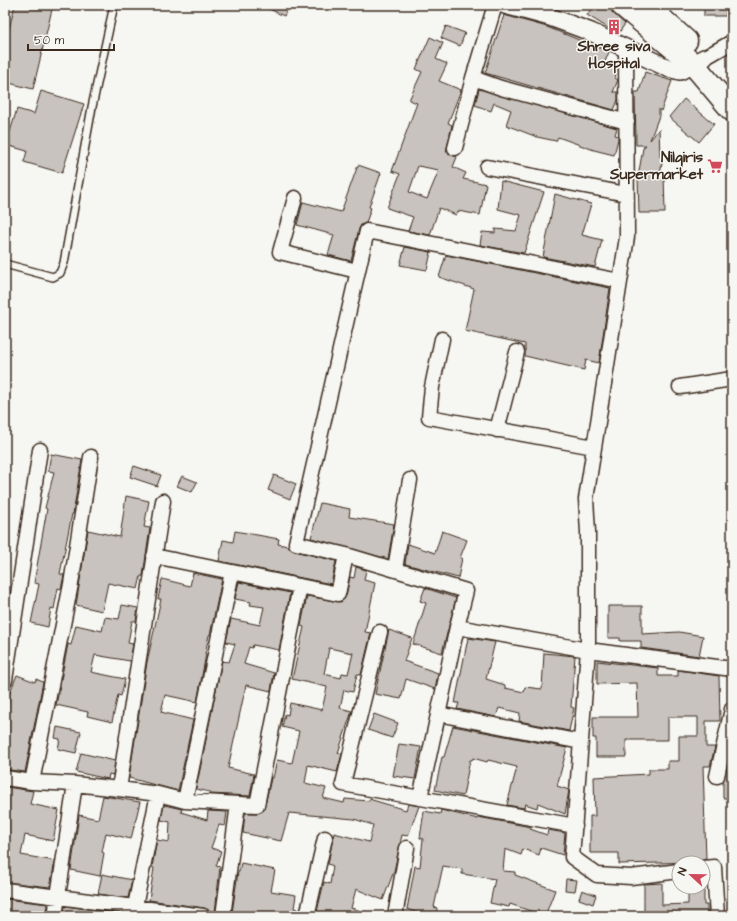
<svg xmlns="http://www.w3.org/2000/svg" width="737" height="921" viewBox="0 0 737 921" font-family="'Architects Daughter',sans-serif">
<rect width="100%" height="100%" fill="#f6f6f2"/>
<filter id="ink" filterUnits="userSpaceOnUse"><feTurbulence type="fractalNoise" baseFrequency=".025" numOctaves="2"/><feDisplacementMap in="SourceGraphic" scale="8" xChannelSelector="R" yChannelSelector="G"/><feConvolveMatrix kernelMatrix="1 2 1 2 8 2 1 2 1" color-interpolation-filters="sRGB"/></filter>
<g filter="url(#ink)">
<path fill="#c8c3be" stroke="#3b2a1e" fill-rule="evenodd" d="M15,5h38l-20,84 -28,-7v-37z
M261,5h28l-5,11z
M594,5h14l6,9 11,10 -7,10 -31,-19z
M704,5h23l-1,11h-22z
M504,15l43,12 62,25 -5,12 13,3 -2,11 3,2 -5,12h5v8l-4,10 -129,-37z
M446,26l19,7 -5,13 -19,-8z
M430,37l13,6 -7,16 11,5 -8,17 22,9 -13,33 4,2 -6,27 11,5 -4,10 13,6 -3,6 23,5 -6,31 -22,-4 -2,4 -17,-7 -9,27 -22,-4 5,-14 -26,-9 13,-34 -8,-3 25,-68 -8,-3 13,-28 -6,-3zM418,166l21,4 -12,29 -18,-7z
M645,72l27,9 -11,30 -2,-2v7l-9,24 9,-11 1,28h3l-3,18h4l1,38h-26l-1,-36 5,-29 3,-3h-10l-1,-53h4z
M479,89l138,39 -2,7 3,1v3l-4,16 -20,-5 -36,-13 -2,4 -19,-4 -31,-12 5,-15 -17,-7 -3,8 -16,-6z
M41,91l43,13 -22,69 -38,-11 3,-11 -21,-6 11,-36 17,5z
M684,99l30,25 -15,18 -30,-25z
M358,165l23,8 -12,34 2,1 -5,15 -5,2 -2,4 -8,32 -23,-6 6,-20 -37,-10 6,-23 38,10z
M501,181l43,11 -20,61 -44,-8 2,-13 13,1v-4l21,2 5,-16 -23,-6z
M555,194l36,10 -9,31 20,5 -7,27 -52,-10z
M405,247l26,5 -4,18 -27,-5z
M446,255l164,33 -11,75 -13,-3 -2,10 -59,-14v-12l-60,-13 9,-42 -35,-12z
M51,454l31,6 -9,54h-1l-12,60 4,1 -3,14 -3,-1 -4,21 -3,-1 -3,19 -17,-4 8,-39 -5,-1 13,-74 -2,-1 9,-36 -6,-1z
M134,466l27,9 -4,11 -27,-9z
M274,475l22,9 -6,15 -22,-9z
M182,476l15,6 -5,10 -15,-6z
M126,496l23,5 -5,26 6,1 -7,48h-2l-3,13 -30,-6 -6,28 -26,-6 12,-75 32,7z
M320,503l30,6 -1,8 45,7 -6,35 -77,-21z
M235,531l44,8 -1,5 10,2 6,5 42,10 -5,23 -112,-23 4,-21 10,2z
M442,531l25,9 -7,18h2l-4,20 -53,-14 3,-20 27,9z
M356,567l10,3 -2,10 11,3 -10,49 6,1 -10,42 -4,-1 -4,18 -9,-2 -4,18 12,3 -14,42 4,1 -5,18 -29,-7 -3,18 21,5 -3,10 21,5 1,-4 24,2v-2l37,11 2,-6 11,2 -11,30 -6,-1 -8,36 -11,29 -27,-11 -5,19 20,6v2h-55l8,-34 6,2 3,-18 -5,-2 6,-31 35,9 4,-17 -19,-6 -65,-6 -8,28 -38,-8 2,-20h12l7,-3 7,-32h2l4,-18 15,3 7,-32 -17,-4 3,-13 3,1 2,-12 32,7 5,-23 -35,-8 12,-52 -3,-1 6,-30 34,6 5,-6 4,-19 4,1zM329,648l24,5 -5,21 -6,-1 -1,5 -17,-4z
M193,573l29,6 -12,56h-1l-4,19h1l-9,48 -32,-7 -4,17 32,8 -15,71 -49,-13 18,-116 14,-63h-3l4,-20 28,7z
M239,582l51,11 -11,57 -26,-5 -1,3 -3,-1 -5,17 30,9 -3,18 -25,-6 -18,83 26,6 -4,22 -40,-2v-2l-14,-3 26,-128 7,1 6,-18 -9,-2 5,-23 29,6 4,-18 -14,-2 1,-3 -16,-3z
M425,588l31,10 -14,55 -29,-9 13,-41 -6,-2z
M122,605l16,3 -2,13h-4l-4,22 5,1 -3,17 -35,-6 -4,17 34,7 -4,17 -3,-1 -6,27 -25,-6 1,-4 -32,-7 12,-61 3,1 5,-20 26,6 3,-14 14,2z
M608,606h34v28l37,-2 24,4 -4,20 -58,-8v-7h-21v-3h-12z
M389,630l23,8 -8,23 34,12 -3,16 -29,-10 -5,20 -26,-5z
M468,638l27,4 -9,37 19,6v3l19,4 1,-5 17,2 2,-36 31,3 -4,51 3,1 -5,23 -50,-10 1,-8 -21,-5 -3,9 -39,-8 2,-6h-4z
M597,661l61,7v8h20v-6l41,6 1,45h-14v26h9l-5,19h-7l3,93 -9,3 -78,2v-11h-29v-37h5l-1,-39 55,-3v-5h19v-8h11v-25h19v-19h-30v23h-42v17h-30v-19h-3v-21h45l-1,-34 -40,1z
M17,675l18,7 1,-3 7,3 -18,90 -15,-2v-1l-5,-2v-45l5,-30z
M374,714l24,9 -6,15 -24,-8z
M453,726l114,22 -10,38 12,4 -4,24 -27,-11 -1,5 -12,-4 -1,4 -17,-3 10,-38 -29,-7 -1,2 -14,-4 -1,2h-2l-7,36 -28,-6 7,-33h2z
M57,727l24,5 -5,21 -18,-4 2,-10 -5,-1z
M399,744l22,3 -6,32 -22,-3z
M732,748v50h-9v-16z
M81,753l34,8 -2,14 -4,-1 -1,5 -32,-7z
M6,787l27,4 -3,13 29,6 -6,31 -28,-6 -4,20 34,6 -5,26 -44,-5 4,-20 -5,-2z
M103,796l37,6 -9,37 -25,-6 -4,19 2,1 -4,23 -29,-6 8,-55 19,4z
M164,805l18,4 -1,3 26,8 1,-9 19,1 -2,14 -6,-1 -8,23 10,3 -5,15 4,1 -5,46 -11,-5 -55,-8 5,-32 -2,-1 5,-27 12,2 1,-20 -9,-2z
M441,810l37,9v-2l53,10 -1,2 17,6 1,-5 17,3 -2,22 -22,-7 -2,7 -16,-6 -2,6 -16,-6 -2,22 12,1v3l40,15 -10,26 -35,-12 -1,3 -19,-4 5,-24 -33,-5v-5l-19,-3 -9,41 3,1 -1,8h-11l-18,-7 8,-43 5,1 3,-28 -3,-1 4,-27 16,3z
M241,863l34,7 -4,21 25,4 -2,13 6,2 -1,6h-57l-10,-3 6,-41h1z
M102,874l30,6 -4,18 -30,-4z
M566,879l11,1 -2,11 -10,-1z
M662,883v22l26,-1v-17h16v18h3v11h-63v-32z
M582,890l14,5 -3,9 -14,-5z
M5,899l43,5 -1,12h-42z
M65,906l60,8v2h-61z"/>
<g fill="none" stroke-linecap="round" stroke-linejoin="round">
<g stroke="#3b2a1e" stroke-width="10">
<path id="service" d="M5,264l48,13 7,-4 4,-10 28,-156 22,-102"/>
</g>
<g stroke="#3b2a1e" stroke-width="17">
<path id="minor" d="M495,5l-22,73 28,10 126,34
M626,49l1,188 -41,262 2,33v118l144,19
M704,58l28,-16
M455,148l18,-70
M487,167l139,27
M295,198l-15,54 77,19
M442,339l-10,48 -3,30 165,30
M680,387l52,-8
M497,430l20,-78
M163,501l-44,288 39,5 27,7 47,-229 106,22 8,-39 120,36 -9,36 131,23 -16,207 25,18 34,2 48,-6
M346,555l-50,-12 71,-312 253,50
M154,556l78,16
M395,569l15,-89
M380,632l-37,152 232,42
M5,680l35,-230
M438,714l143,28
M717,776l15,-67
M5,778l27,4 43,2
M32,782l39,-198 20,-127
M420,798l37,-171
M185,801l72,4 43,-219
M703,868l11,-1 3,49
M5,890l198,26
M55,916l20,-132 44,5
M133,916l25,-122
M223,916l15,-112
M307,916l18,-78
M395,916l12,-68"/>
</g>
<g stroke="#3b2a1e" stroke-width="20">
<path id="tertiary" d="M505,5l45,12 41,15 77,36 12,3 24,-13"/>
</g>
<g stroke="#3b2a1e" stroke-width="25">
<path id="trunk" d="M622,5l72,60 38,45
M646,5l40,36"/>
</g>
<use href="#service" stroke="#f6f6f2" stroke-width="7"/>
<use href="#minor" stroke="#f6f6f2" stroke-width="14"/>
<use href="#tertiary" stroke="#f6f6f2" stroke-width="17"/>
<use href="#trunk" stroke="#f6f6f2" stroke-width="22"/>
</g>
</g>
<defs>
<g id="building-bare" transform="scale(1.2)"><path d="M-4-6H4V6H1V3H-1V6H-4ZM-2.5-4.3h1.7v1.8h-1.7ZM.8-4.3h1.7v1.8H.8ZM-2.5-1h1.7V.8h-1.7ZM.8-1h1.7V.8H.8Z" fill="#d1495b" stroke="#f6f6f2" stroke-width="2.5" paint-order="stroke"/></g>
<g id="supermarket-bare" transform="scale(1.2)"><path d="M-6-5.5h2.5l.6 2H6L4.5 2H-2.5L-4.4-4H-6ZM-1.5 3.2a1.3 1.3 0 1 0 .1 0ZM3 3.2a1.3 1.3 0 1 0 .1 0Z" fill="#d1495b" stroke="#f6f6f2" stroke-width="2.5" paint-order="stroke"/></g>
</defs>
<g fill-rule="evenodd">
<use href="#building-bare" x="614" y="27"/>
<use href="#supermarket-bare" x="715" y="166"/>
</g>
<g text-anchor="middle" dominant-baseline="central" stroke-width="3" stroke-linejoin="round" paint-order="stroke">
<g font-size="15" font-weight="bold" fill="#3b2a1e" stroke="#f6f6f2">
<text x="614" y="46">Shree siva<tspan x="614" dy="17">Hospital</tspan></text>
<text x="703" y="157" text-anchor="end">Nilgiris<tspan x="703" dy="17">Supermarket</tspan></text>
</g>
</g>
<rect width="737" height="921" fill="none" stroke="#f6f6f2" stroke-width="20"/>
<rect x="10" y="10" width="717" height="901" fill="none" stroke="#3b2a1e" stroke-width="1.5" filter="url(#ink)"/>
<g transform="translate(691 875) rotate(292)"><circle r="19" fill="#f6f6f2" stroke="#aba49d"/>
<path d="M0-3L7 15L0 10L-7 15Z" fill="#d1495b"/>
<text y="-6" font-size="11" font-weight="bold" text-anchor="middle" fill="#3b2a1e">N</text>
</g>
<path d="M28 44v6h86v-6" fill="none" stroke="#3b2a1e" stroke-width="2"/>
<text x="34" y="44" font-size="12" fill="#3b2a1e" stroke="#f6f6f2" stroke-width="3" paint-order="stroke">50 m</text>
</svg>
